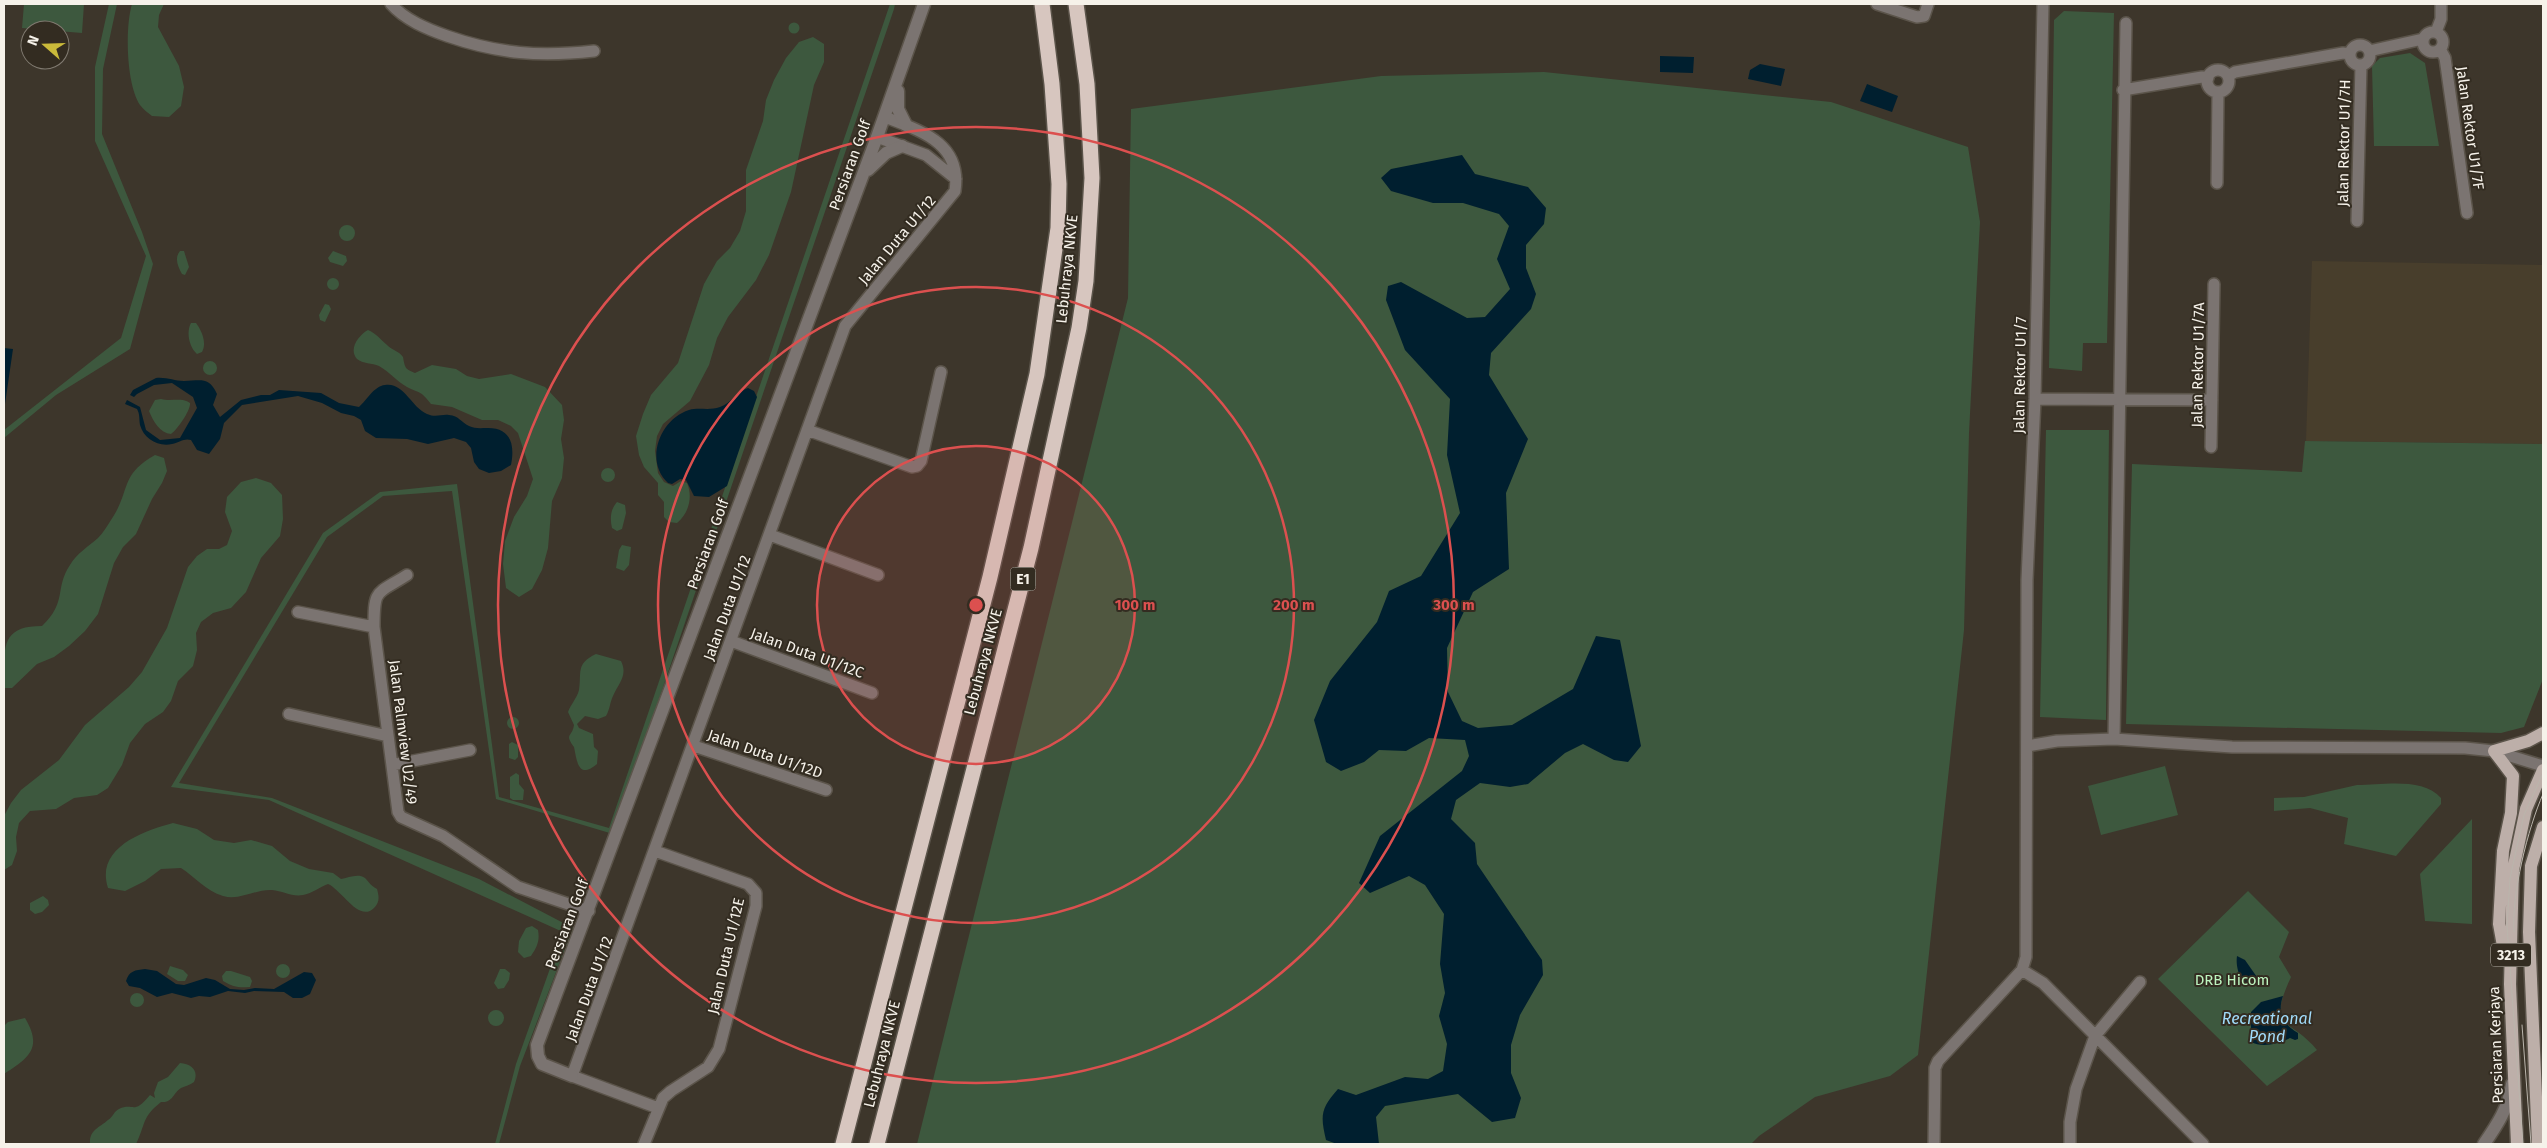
<svg xmlns="http://www.w3.org/2000/svg" width="2547" height="1148" viewBox="0 0 2547 1148" font-family="'Fira Sans',sans-serif">
<rect width="100%" height="100%" fill="#3d362b"/>
<path fill="#483e2c" d="M2312,261l231,4v179l-237,-3z"/>
<path fill="#3d583e" d="M24,4h60l-2,29 -60,-5z
M109,4h8l-14,65 -1,65 40,98 11,32 -23,85 -74,46 -52,43v-8l117,-92 25,-82 -51,-115v-74z
M132,4h32l-5,11 -1,12 21,39 5,21 -3,19 -12,11 -17,-1c-4,-3 -9,-7 -12,-11 -14,-21 -15,-78 -8,-101z
M890,4h5l-1,5 -281,825 -117,-35 -44,-308 -69,5 -56,41 -148,246 93,15 207,81 94,49 -53,138 -21,78h-4l21,-80 47,-132 -294,-132 -98,-13 152,-254 57,-41 77,-8 42,313 110,31z
M2064,11l50,2 -7,330h-24l-1,28 -33,-3 5,-348z
M788.5 28a5.5 5.5 0 1 1 11 0a5.5 5.5 0 1 1-11 0Z
M813,37l11,7v18l-10,23 -23,107 -22,63 -13,25 -28,37 -11,21 -8,27 -19,36 -27,23 -6,12 -2,15 3,22 6,9 9,4 8,-5 6,2c6,14 2,30 -10,40l-8,-1 -5,-5v-15l-6,-7v-12l-14,-16 -5,-12 -3,-19 7,-22 8,-19 27,-32 26,-79 13,-23 13,-13 10,-17 6,-20v-41l17,-49 3,-21 8,-20 12,-22 13,-16z
M2410,53l15,10 14,83h-65l-2,-80 8,-8z
M1544,72l287,30 137,45 12,75 -11,211 -5,197 -46,425 -28,21 -75,21 -56,39 -8,8h-834l211,-846 3,-189 250,-33z
M339 233a8 8 0 1 1 16 0a8 8 0 1 1-16 0Z
M180,251h4l5,16 -4,8 -3,-1c-4,-7 -8,-16 -2,-23z
M333,251l13,5 1,5 -4,5 -13,-4 -2,-4z
M327 284a6 6 0 1 1 12 0a6 6 0 1 1-12 0Z
M325,304l4,1 2,4 -6,13 -5,-2 -1,-5z
M191,323h5c6,8 11,20 6,29l-5,2c-8,-7 -11,-22 -6,-31z
M368,330c9,4 12,9 19,15 5,5 12,6 16,12 2,11 2,12 12,16l17,-8 24,4 11,7 12,3 32,-5 34,13 17,18 2,15 -3,19 3,19 -2,20 -10,23 -4,47 -6,22 -10,19 -13,8 -13,-9 -3,-24 2,-23 9,-24 13,-21 6,-17 -15,-46 -7,-7 -13,-6h-16l-30,-13 -21,-3c-11,-14 -10,-10 -24,-17 -11,-6 -17,-15 -28,-21 -7,-3 -16,-2 -22,-7 -9,-10 2,-24 11,-29z
M203 368a7 7 0 1 1 14 0a7 7 0 1 1-14 0Z
M161,399c10,3 20,-2 29,4 1,7 -13,27 -19,31 -11,-1 -18,-13 -22,-23l6,-11z
M2046,430h63l-3,290 -66,-3z
M2305,441l238,3v235l-19,48 -23,6 -375,-9 6,-260 170,8z
M155,455l9,3 3,13 -5,12 -10,16 -16,35 -13,13 -9,16 -16,51 -13,17 -16,15 -15,11 -17,7 -25,24h-8c0,-40 -4,-62 38,-62 26,-25 12,-37 28,-61 7,-12 18,-18 28,-27 5,-5 9,-12 13,-18 20,-29 8,-45 44,-65z
M601 475a7 7 0 1 1 14 0a7 7 0 1 1-14 0Z
M256,478l15,5 11,12 1,24 -3,17 -19,22 -15,34 -15,16 -18,5 -12,9 -5,11 1,17 -4,16 -15,15 -7,20 -8,11 -18,12 -15,19 -8,22 -14,23 -11,7 -23,3 -18,11 -26,2 -11,12 -3,14 1,14 -5,14 -8,5v-54l7,-13 10,-13 38,-30 26,-35 44,-38 13,-15 25,-44 21,-61 9,-11 10,-7h12l8,-4 5,-14 -7,-19 2,-15 14,-15z
M617,502l8,3 1,8 -4,16 -5,2 -5,-3c-2,-9 -2,-18 5,-26z
M622,545l9,2 -2,18 -5,6 -8,-3 3,-18z
M596,654l25,7c7,14 -2,22 -8,35 -3,6 -3,13 -7,20l-8,3 -13,-3 -8,8 2,4 14,6 1,13 4,4 -1,13c-19,16 -20,-3 -23,-17 -10,-14 -2,-9 0,-22l-6,-13c3,-8 9,-14 11,-22 3,-17 -4,-26 17,-36z
M507 723a6 6 0 1 1 12 0a6 6 0 1 1-12 0Z
M512,742l6,3v12l-3,3 -6,-2v-14z
M2165,766l13,49 -77,20 -13,-49z
M516,773l3,2v9l5,6 -1,10h-10l-3,-2v-21z
M2357,785c26,0 66,-8 84,13v6l-45,52 -52,-12 4,-26 -38,-10 -36,3v-13l30,-1z
M2472,819v105l-47,-3 -5,-47z
M173,823l24,6 17,11 20,3 17,-3 21,6 18,15 19,8 24,4 8,6c7,-1 17,-6 24,-1 4,4 6,8 12,11 2,7 3,13 -3,19 -15,15 -32,-18 -46,-24 -8,3 -17,10 -25,11 -11,2 -20,-4 -31,-5 -17,-1 -32,11 -49,6 -17,-5 -28,-19 -42,-28l-20,1 -16,12 -20,10 -17,-3c-13,-40 35,-57 65,-65z
M2248,891l41,41 -10,25 12,20c-25,55 -2,39 26,73l-50,36 -109,-107z
M43,896l5,4 1,5 -7,7 -7,2 -5,-4v-7z
M532,926l6,4c2,11 -1,17 -7,26l-7,2 -6,-6 1,-11 7,-13z
M276 971a7 7 0 1 1 14 0a7 7 0 1 1-14 0Z
M170,966l13,4 5,5 -3,6h-7l-11,-7z
M500,969h5l5,4 -1,7 -5,8 -6,1 -4,-6z
M226,971h5l19,6 2,4 -2,6c-11,1 -17,0 -27,-6l-1,-5z
M130 1000a7 7 0 1 1 14 0a7 7 0 1 1-14 0Z
M488 1018a8 8 0 1 1 16 0a8 8 0 1 1-16 0Z
M25,1018c18,30 4,40 -21,56v-48l4,-4z
M180,1063c12,1 19,8 14,19 -4,3 -9,4 -13,6 -8,5 -8,15 -20,14 -20,16 -15,22 -25,42h-46c-1,-14 9,-16 18,-24 5,-3 6,-9 11,-11 15,-7 14,7 31,-14l5,3 -1,-5 4,-11 10,-5z"/>
<path fill="#001f2f" d="M1660,56l34,1 -1,16 -33,-1z
M1760,64l25,5 -4,17 -33,-7 2,-9z
M1867,84l31,12 -6,16 -32,-11z
M1462,155l13,19 53,13 18,21 -2,16 -18,21v23l10,26 -5,15 -40,44 -2,22 39,64 -22,54 3,76 -36,23 -26,56 1,44 14,29 16,7 34,-3 61,-36 23,-53 24,4 21,106 -13,16 -14,-2 -31,-16 -18,9 -37,31 -18,3 -30,-4 -24,17 -5,19 24,24 2,21 65,96 1,15 -23,40 -9,30v28l10,25 -6,20 -23,4 -34,-28 -73,12 -9,11 3,27h-42l-11,-4c-6,-25 -5,-32 12,-51l18,6 49,-18 23,2 15,-8 4,-27 -8,-28 6,-23 -5,-29 4,-50 -19,-29 -16,-9 -39,17 -11,-10 21,-47 82,-65 7,-15 -4,-16 -36,-2 -23,13 -27,-1 -15,12 -23,9 -15,-9 -12,-42 16,-39 47,-59 12,-31 32,-15 39,-63 -13,-58 3,-56 -45,-49 -19,-50 2,-14 13,-4 66,36 18,-1 25,-28 -13,-30 12,-33 -10,-12 -36,-11h-30l-42,-12 -10,-13 10,-9z
M4,348l9,1 -8,55h-1z
M156,378c11,-1 18,3 28,3 16,0 25,-5 33,13l-4,11 7,12 21,-17 20,-5h9l9,-5 42,3 18,10 20,4c8,-7 15,-21 26,-22 19,-3 26,22 42,29 9,4 14,0 22,1 10,1 12,7 20,11 6,3 12,2 19,2 23,0 27,17 23,37l-10,6 -12,2 -10,-4 -5,-7 -3,-14 -5,-6 -12,-4 -26,6 -21,-5 -31,-1 -11,-7 -4,-11 -7,-4 -13,-3 -19,-10 -24,-7 -56,9 -18,18 -4,16 -11,15 -12,-4 -6,-10c-7,-2 -11,2 -19,4 -14,3 -28,-5 -32,-19 -1,-6 0,-11 -3,-16l-12,-5 2,-4 13,7 6,23 14,10 20,-2 17,-30 -4,-11 -21,-14 -18,2 -17,9 -3,3 -4,-2 3,-5z
M748,388l6,3 3,6 -30,89 -18,11 -15,-1 -8,-16 -6,-1 -8,5 -4,-1c-24,-22 -8,-64 21,-73 10,-3 20,1 31,-3 11,-4 17,-15 28,-19z
M2237,956l8,4 14,20c-17,12 -24,-11 -22,-24z
M145,969l12,2 19,13 8,1 22,-7 9,2 15,9 14,1 11,-2 19,1 30,-17 8,1 4,7 -6,14 -8,4h-9l-9,-6 -30,-1 -9,2 -17,-2 -18,6 -11,-1 -8,2 -19,-5 -15,4 -17,-9 -11,-2 -3,-5c3,-10 9,-11 19,-12z
M2283,996c-6,17 0,28 15,37v6l-3,1 -5,-2c-11,6 -28,10 -39,4v-30l10,-10z"/>
<g fill="none" stroke-linecap="round" stroke-linejoin="round">
<g stroke="#5b544a" stroke-width="14">
<path id="minor" d="M391,4c14,16 36,25 56,32 52,18 93,21 147,15
M1877,4l40,13 7,-1 4,-12
M2423 42a10 10 0 1 1 20 0a10 10 0 1 1-20 0Z
M2436,32l5,-13v-15
M2350 55a10 10 0 1 1 20 0a10 10 0 1 1-20 0Z
M2440,49l5,9 22,155
M2369,51l54,-12
M2207 81a11 11 0 1 1 22 0a11 11 0 1 1-22 0Z
M2228,76l7,-4 108,-19 7,1
M2123,90l79,-13 6,1
M877,137l49,18 30,24
M2217,183l1,-91
M2357,221l4,-156
M2035,399l177,1
M807,430l105,37 5,-1 4,-5 20,-89
M2211,447l3,-163
M770,535l108,40
M407,575c-31,20 -33,13 -33,52l24,185 3,5 42,19 75,51 71,24
M298,612l76,15
M731,641l141,52
M289,714l99,22
M2114,739l12,-716
M694,746l132,44
M2027,746l30,-5 57,-2 118,8 233,1 29,3 49,15
M392,765l78,-15
M2022,970l21,13 160,161
M658,1108l-86,-32 273,-750 110,-135c7,-48 -34,-60 -70,-74
M644,1144l19,-46 8,-7 37,-24 11,-18 37,-143v-13l-8,-9 -93,-33
M1934,1144l1,-76 3,-7 84,-91 4,-13 1,-377 8,-181 8,-395
M2070,1144v-22l6,-33 19,-53 45,-54"/>
</g>
<g stroke="#5b544a" stroke-width="15">
<path id="tertiary" d="M898,91v18l8,16
M868,170l18,-17 16,-7
M572,1076l-30,-12 -4,-8 -1,-11 340,-908 47,-133
M2484,1144c13,-19 25,-37 28,-60"/>
</g>
<g stroke="#5b544a" stroke-width="15">
<path id="primary" d="M2505,957l-6,-33 4,-73 8,-38 2,-37 -19,-25 34,-10 15,-8
M2517,1144l-7,-160 3,-114 13,-61 17,-39
M2538,1144l-9,-212 2,-66 12,-39"/>
</g>
<g stroke="#5b544a" stroke-width="18">
<path id="motorway" d="M843,1144l147,-567 47,-203 21,-146 1,-44 -7,-100 -10,-80
M877,1144l154,-596 48,-220 7,-47 6,-103 -5,-94 -11,-80"/>
</g>
<use href="#minor" stroke="#7b7471" stroke-width="11"/>
<use href="#tertiary" stroke="#7b7471" stroke-width="12"/>
<use href="#primary" stroke="#bdafa9" stroke-width="12"/>
<use href="#motorway" stroke="#d7c6bf" stroke-width="15"/>
<path stroke="#bab5ac" stroke-width="1" d="M2514,932c-3,-37 14,-104 29,-138
M2522,1025l9,119
M2523,1144l-16,-218 3,-48 14,-63 19,-42"/>
</g>
<circle cx="976" cy="605" r="159" fill="#dc504f" fill-opacity=".12"/>
<g fill="none" stroke="#dc504f" stroke-width="2.5">
<circle cx="976" cy="605" r="159"/>
<circle cx="976" cy="605" r="318"/>
<circle cx="976" cy="605" r="478"/>
</g>
<g text-anchor="middle" dominant-baseline="central" stroke-width="4" stroke-linejoin="round" paint-order="stroke">
<g fill="#332c21" stroke="#bcb7ae" stroke-width="1">
<rect x="1010.5" y="567.5" width="25" height="23" rx="4"/>
<rect x="2491" y="943.5" width="40" height="23" rx="4"/>
</g>
<g font-size="14" font-weight="bold" fill="#f6f2ea">
<text x="1023" y="579">E1</text>
<text x="2511" y="955">3213</text>
</g>
<g font-size="15" fill="#f6f2ea" stroke="#332c21">
<text transform="translate(2470 128) rotate(82)">Jalan Rektor U1/7F</text>
<text transform="translate(2344 143) rotate(-89)">Jalan Rektor U1/7H</text>
<text transform="translate(850 165) rotate(-70)">Persiaran Golf</text>
<text transform="translate(897 240) rotate(-50)">Jalan Duta U1/12</text>
<text transform="translate(1067 269) rotate(-84)">Lebuhraya NKVE</text>
<text transform="translate(2198 365) rotate(-89)">Jalan Rektor U1/7A</text>
<text transform="translate(2020 375) rotate(-89)">Jalan Rektor U1/7</text>
<text transform="translate(708 544) rotate(-70)">Persiaran Golf</text>
<text transform="translate(727 608) rotate(-70)">Jalan Duta U1/12</text>
<text transform="translate(807 653) rotate(20)">Jalan Duta U1/12C</text>
<text transform="translate(983 662) rotate(-75)">Lebuhraya NKVE</text>
<text transform="translate(403 732) rotate(83)">Jalan Palmview U2/49</text>
<text transform="translate(765 754) rotate(19)">Jalan Duta U1/12D</text>
<text transform="translate(567 924) rotate(-69)">Persiaran Golf</text>
<text transform="translate(726 956) rotate(-77)">Jalan Duta U1/12E</text>
<text transform="translate(589 989) rotate(-70)">Jalan Duta U1/12</text>
<text transform="translate(2496 1045) rotate(-92)">Persiaran Kerjaya</text>
<text transform="translate(882 1054) rotate(-76)">Lebuhraya NKVE</text>
</g>
<g font-size="15" fill="#bdf4bf" stroke="#332c21">
<text x="2232" y="980">DRB Hicom</text>
</g>
<g font-size="16" font-style="italic" fill="#a1dbfa" stroke="#332c21">
<text x="2267" y="1018">Recreational<tspan x="2267" dy="18">Pond</tspan></text>
</g>
</g>
<circle cx="976" cy="605" r="8" fill="#dc504f" stroke="#332c21" stroke-width="2.5"/>
<g font-size="15" text-anchor="middle" font-weight="bold" fill="#dc504f" stroke="#332c21" stroke-width="4" stroke-linejoin="round" paint-order="stroke">
<text x="1135" y="610">100 m</text>
<text x="1294" y="610">200 m</text>
<text x="1454" y="610">300 m</text>
</g>
<rect width="2547" height="1148" fill="none" stroke="#f6f2ea" stroke-width="10"/>
<g transform="translate(45 45) rotate(290)"><circle r="24" fill="#332c21" stroke="#817b71"/>
<path d="M0-4L9 19L0 12L-9 19Z" fill="#caba3a"/>
<text y="-8" font-size="14" font-weight="bold" text-anchor="middle" fill="#f6f2ea">N</text>
</g>
</svg>
